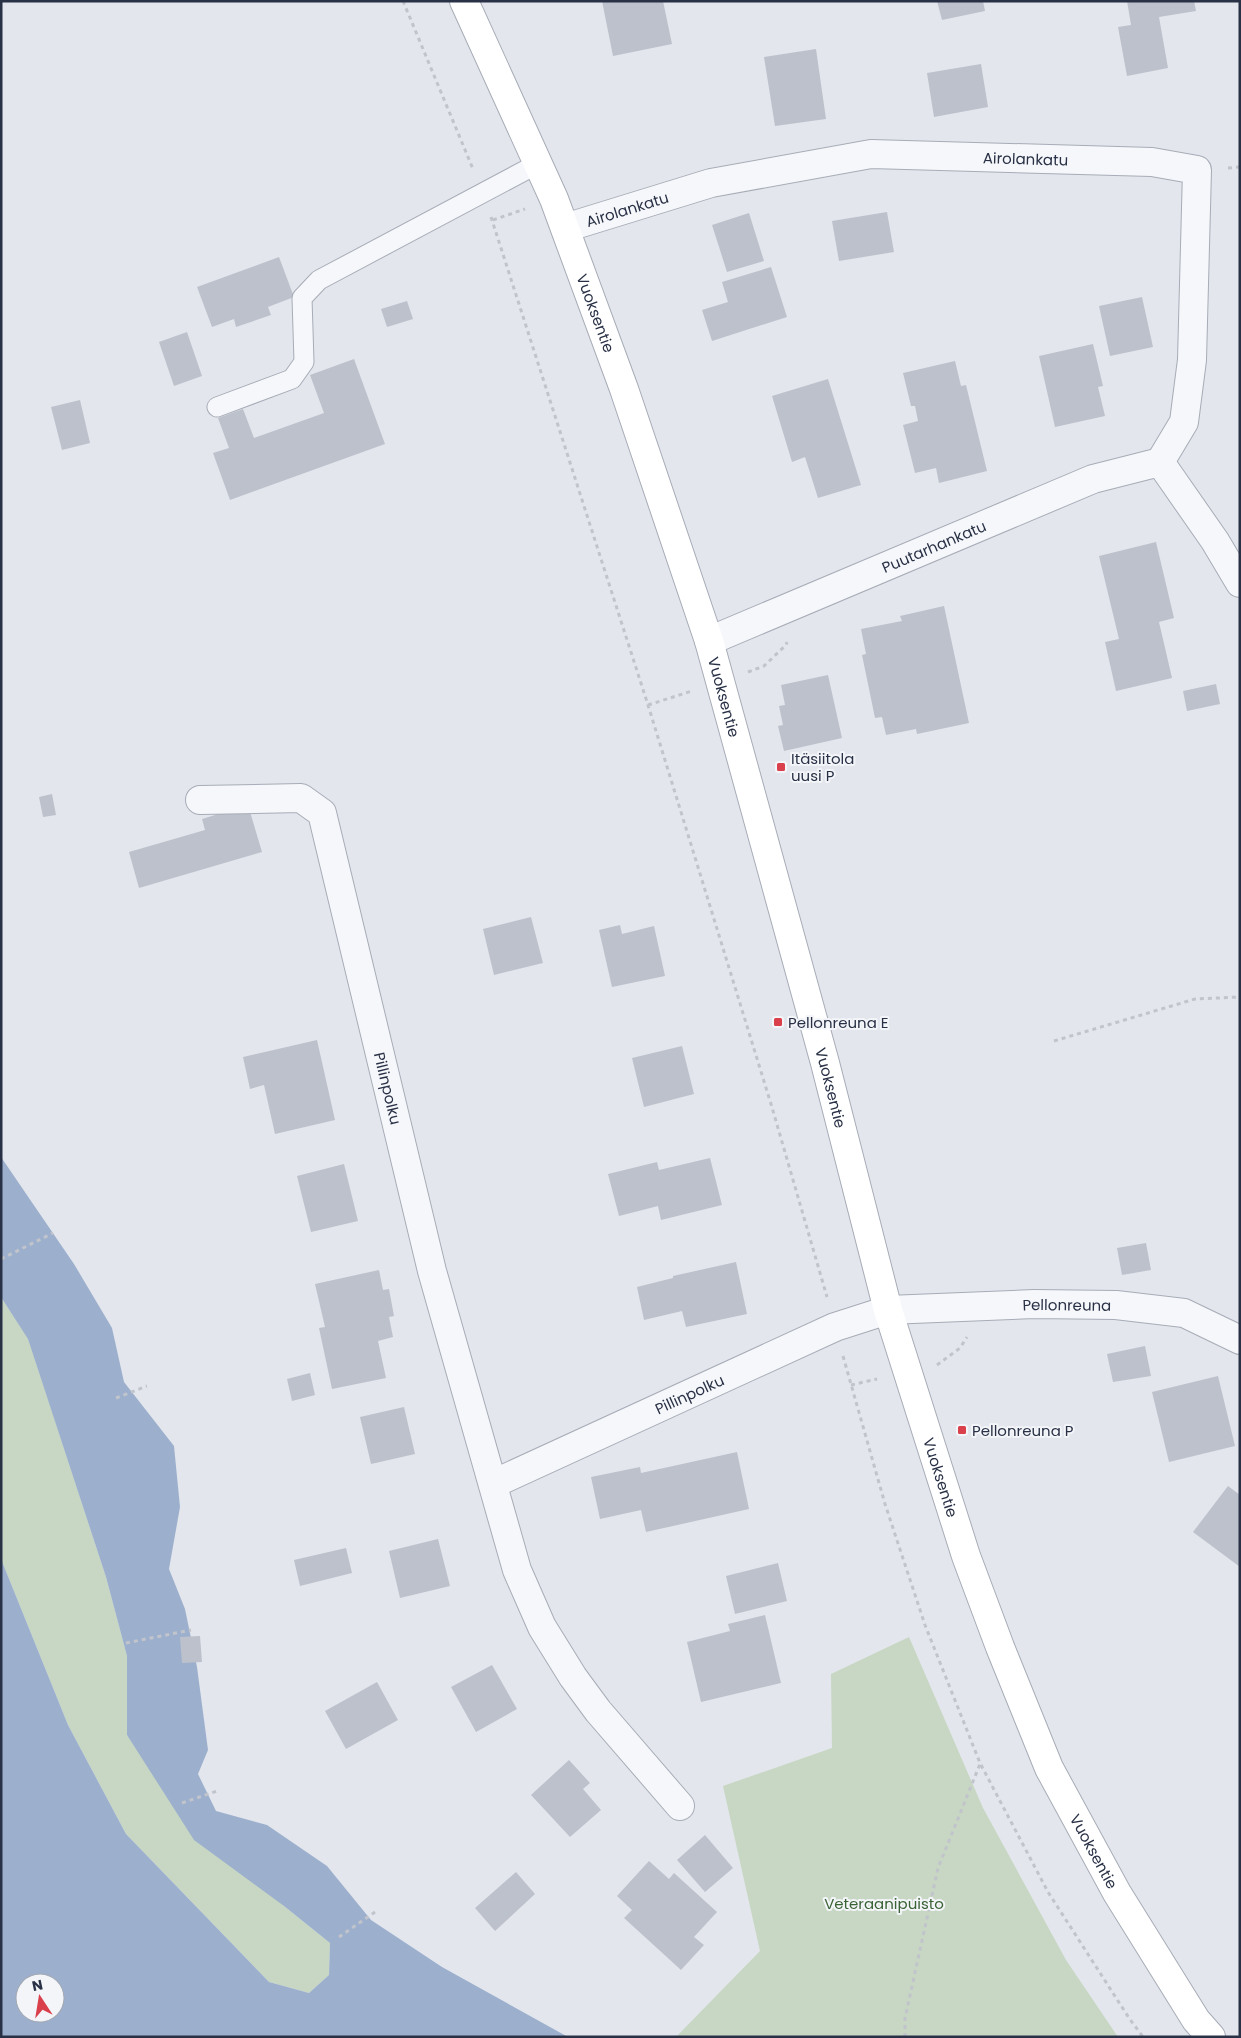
<svg xmlns="http://www.w3.org/2000/svg" width="1241" height="2038" viewBox="0 0 1241 2038" font-family="Poppins,sans-serif">
<rect width="100%" height="100%" fill="#e3e6ec"/>
<path fill="#c7d7c3" d="M1,1297l27,41 78,239 21,79v79l157,171 46,37 -1,32 -20,18 -40,-11 -143,-148 -58,-109 -67,-166z
M909,1637l74,171 83,152 52,77h-442l84,-86 -37,-165 109,-38 -1,-74z"/>
<path fill="#9cb0ce" fill-rule="evenodd" d="M1,1157l73,107 38,64 12,54 50,64 6,61 -11,62 16,40 12,58 11,83 -10,24 18,37 51,14 60,41 44,54 71,47 126,70h-567v-478l67,166 58,109 143,148 40,11 20,-18 1,-32 -46,-37 -90,-66 -67,-105v-79l-21,-79 -78,-238 -27,-42zM25,1983h30v30h-30z"/>
<path fill="#bdc1cc" d="M602,1h61l9,43 -59,12z
M937,1h46l2,10 -43,9z
M1127,1h67l2,10 -37,6 9,51 -41,8 -9,-49 13,-2z
M816,49l10,70 -51,7 -11,-69z
M981,64l7,43 -54,10 -7,-44z
M887,212l7,40 -55,9 -7,-40z
M749,213l15,48 -37,11 -15,-47z
M279,257l15,40 -26,10 3,8 -35,12 -2,-8 -22,8 -15,-40z
M771,267l16,50 -75,24 -10,-31 26,-8 -6,-20z
M1142,297l11,50 -43,9 -11,-50z
M407,301l6,18 -26,8 -6,-18z
M187,332l15,44 -28,10 -15,-44z
M1093,344l10,42 -5,1 7,29 -50,11 -16,-71z
M354,359l31,85 -155,56 -17,-47 16,-5 -11,-30 25,-9 11,29 70,-25 -14,-38z
M955,361l6,25 5,-1 21,86 -48,12 -3,-15 -21,5 -12,-48 15,-4 -3,-15h-4l-8,-33z
M828,379l33,106 -43,13 -13,-41 -13,5 -20,-66z
M80,400l10,43 -28,7 -11,-43z
M1156,542l18,76 -15,4 13,56 -56,13 -11,-49 14,-3 -20,-83z
M944,606l25,117 -52,11 -1,-5 -30,6 -4,-18 -7,1 -13,-63 4,-1 -5,-25 41,-8 -2,-5z
M828,675l14,63 -58,13 -6,-25 5,-1 -4,-19 6,-1 -4,-20z
M1216,684l4,20 -33,7 -4,-20z
M52,794l4,21 -13,2 -4,-20z
M248,805l14,47 -123,36 -10,-36 76,-22 -3,-11z
M531,917l12,46 -49,12 -11,-46z
M620,925l2,9 32,-8 11,50 -53,11 -13,-57z
M317,1040l18,80 -60,14 -11,-49 -14,4 -7,-32z
M682,1046l12,48 -50,13 -12,-49z
M710,1158l12,47 -61,15 -3,-14 -39,10 -11,-42 49,-12 2,8z
M344,1164l14,57 -47,11 -14,-56z
M1146,1243l5,27 -29,5 -5,-27z
M736,1262l11,52 -61,13 -4,-16 -38,9 -7,-33 36,-9v-2z
M379,1270l4,20 6,-1 5,27 -5,1 4,20 -15,4 8,37 -54,11 -13,-61 6,-1 -10,-43z
M1145,1346l6,30 -38,6 -6,-28z
M310,1373l5,22 -23,6 -5,-22z
M1218,1376l17,70 -66,16 -17,-70z
M404,1407l11,47 -44,10 -11,-47z
M737,1452l12,57 -103,23 -5,-22 -41,9 -9,-42 49,-10 1,6z
M1228,1486l12,9v72l-47,-35z
M438,1539l12,47 -50,12 -11,-47z
M346,1548l6,25 -52,13 -6,-26z
M778,1563l9,38 -52,13 -9,-38z
M765,1615l16,68 -80,19 -14,-60 43,-11 -2,-7z
M200,1636l2,26 -20,1 -2,-26z
M492,1665l25,44 -41,23 -25,-45z
M377,1682l21,38 -52,29 -21,-38z
M569,1760l21,23 -7,6 18,21 -31,27 -39,-42z
M705,1835l28,33 -28,24 -28,-32z
M649,1861l20,18 5,-6 43,39 -23,25 10,8 -23,25 -57,-52 8,-8 -15,-14z
M516,1872l19,22 -40,37 -20,-23z"/>
<g fill="none" stroke-linecap="round" stroke-linejoin="round">
<g stroke="#a7acb7" stroke-width="21">
<path id="lane" d="M217,407l75,-28 12,-17 -2,-64 17,-18 220,-117"/>
</g>
<g stroke="#a7acb7" stroke-width="30">
<g id="street">
<path id="s1" d="M565,228l146,-45 160,-29 281,8 45,8 -5,190 -8,62 -24,40"/>
<path d="M1160,462l55,79 25,42"/>
<path id="s2" d="M709,641l384,-162 67,-17"/>
<path id="s3" d="M200,800l101,-2 21,15 110,458 85,299 25,57 31,50 25,34 82,95"/>
<path id="s4" d="M493,1484l342,-157 53,-17 146,-6 82,1 68,8 56,27"/>
</g>
</g>
<g stroke="#a7acb7" stroke-width="30">
<g id="secondary">
<path id="s5" d="M464,1l90,198 70,190 85,252 116,422 63,247 78,246 34,91 49,121 68,125 79,127 15,17"/>
</g>
</g>
<path stroke="#c1c4cb" stroke-width="3" stroke-dasharray="4 4" stroke-linecap="butt" d="M403,1l70,168
M1228,168l12,-1
M491,217l157,488 123,399 56,193
M493,220l32,-11
M748,672l16,-6 22,-21 1,-3
M648,705l44,-14
M1054,1041l141,-42 45,-2
M1,1259l52,-26
M843,1356l42,148 40,121 55,138 68,129 81,126 14,19
M937,1365l23,-17 7,-11
M851,1385l26,-6
M116,1398l31,-12
M126,1643l65,-13
M182,1803l35,-12
M339,1937l36,-25
M905,2037v-19l33,-150 42,-104"/>
<use href="#lane" stroke="#f6f7fa" stroke-width="19"/>
<use href="#street" stroke="#f6f7fa" stroke-width="28"/>
<use href="#secondary" stroke="#fff" stroke-width="28"/>
</g>
<g fill="#d9404b" stroke="#f3f5f9" stroke-width="2">
<rect x="776" y="762" width="10" height="10" rx="2.5"/>
<rect x="773" y="1017" width="10" height="10" rx="2.5"/>
<rect x="957" y="1425" width="10" height="10" rx="2.5"/>
</g>
<g text-anchor="middle" dominant-baseline="central" stroke-width="4" stroke-linejoin="round" paint-order="stroke">
<g font-size="15" fill="#293146" stroke="#f3f5f9">
<text stroke="none"><textPath href="#s1" startOffset="470">Airolankatu</textPath></text>
<text stroke="none"><textPath href="#s1" startOffset="65">Airolankatu</textPath></text>
<text stroke="none"><textPath href="#s5" startOffset="339">Vuoksentie</textPath></text>
<text stroke="none"><textPath href="#s2" startOffset="244">Puutarhankatu</textPath></text>
<text stroke="none"><textPath href="#s5" startOffset="744">Vuoksentie</textPath></text>
<text stroke="none"><textPath href="#s3" startOffset="410">Pillinpolku</textPath></text>
<text stroke="none"><textPath href="#s5" startOffset="1149">Vuoksentie</textPath></text>
<text stroke="none"><textPath href="#s4" startOffset="611">Pellonreuna</textPath></text>
<text stroke="none"><textPath href="#s4" startOffset="216">Pillinpolku</textPath></text>
<text stroke="none"><textPath href="#s5" startOffset="1554">Vuoksentie</textPath></text>
<text stroke="none"><textPath href="#s5" startOffset="1959">Vuoksentie</textPath></text>
</g>
<g font-size="15" fill="#293146" stroke="#f3f5f9" text-anchor="start">
<text x="791" y="758">Itäsiitola<tspan x="791" dy="17">uusi P</tspan></text>
<text x="788" y="1022">Pellonreuna E</text>
<text x="972" y="1430">Pellonreuna P</text>
</g>
<g font-size="15" fill="#3a6335" stroke="#f3f5f9">
<text x="884" y="1903">Veteraanipuisto</text>
</g>
</g>
<rect width="1241" height="2038" fill="none" stroke="#293146" stroke-width="5"/>
<g transform="translate(40 1998) rotate(348)"><circle r="24" fill="#f3f5f9" stroke="#a2a7b1"/>
<path d="M0-4L9 19L0 12L-9 19Z" fill="#d9404b"/>
<text y="-8" font-size="14" font-weight="bold" text-anchor="middle" fill="#293146">N</text>
</g>
</svg>
